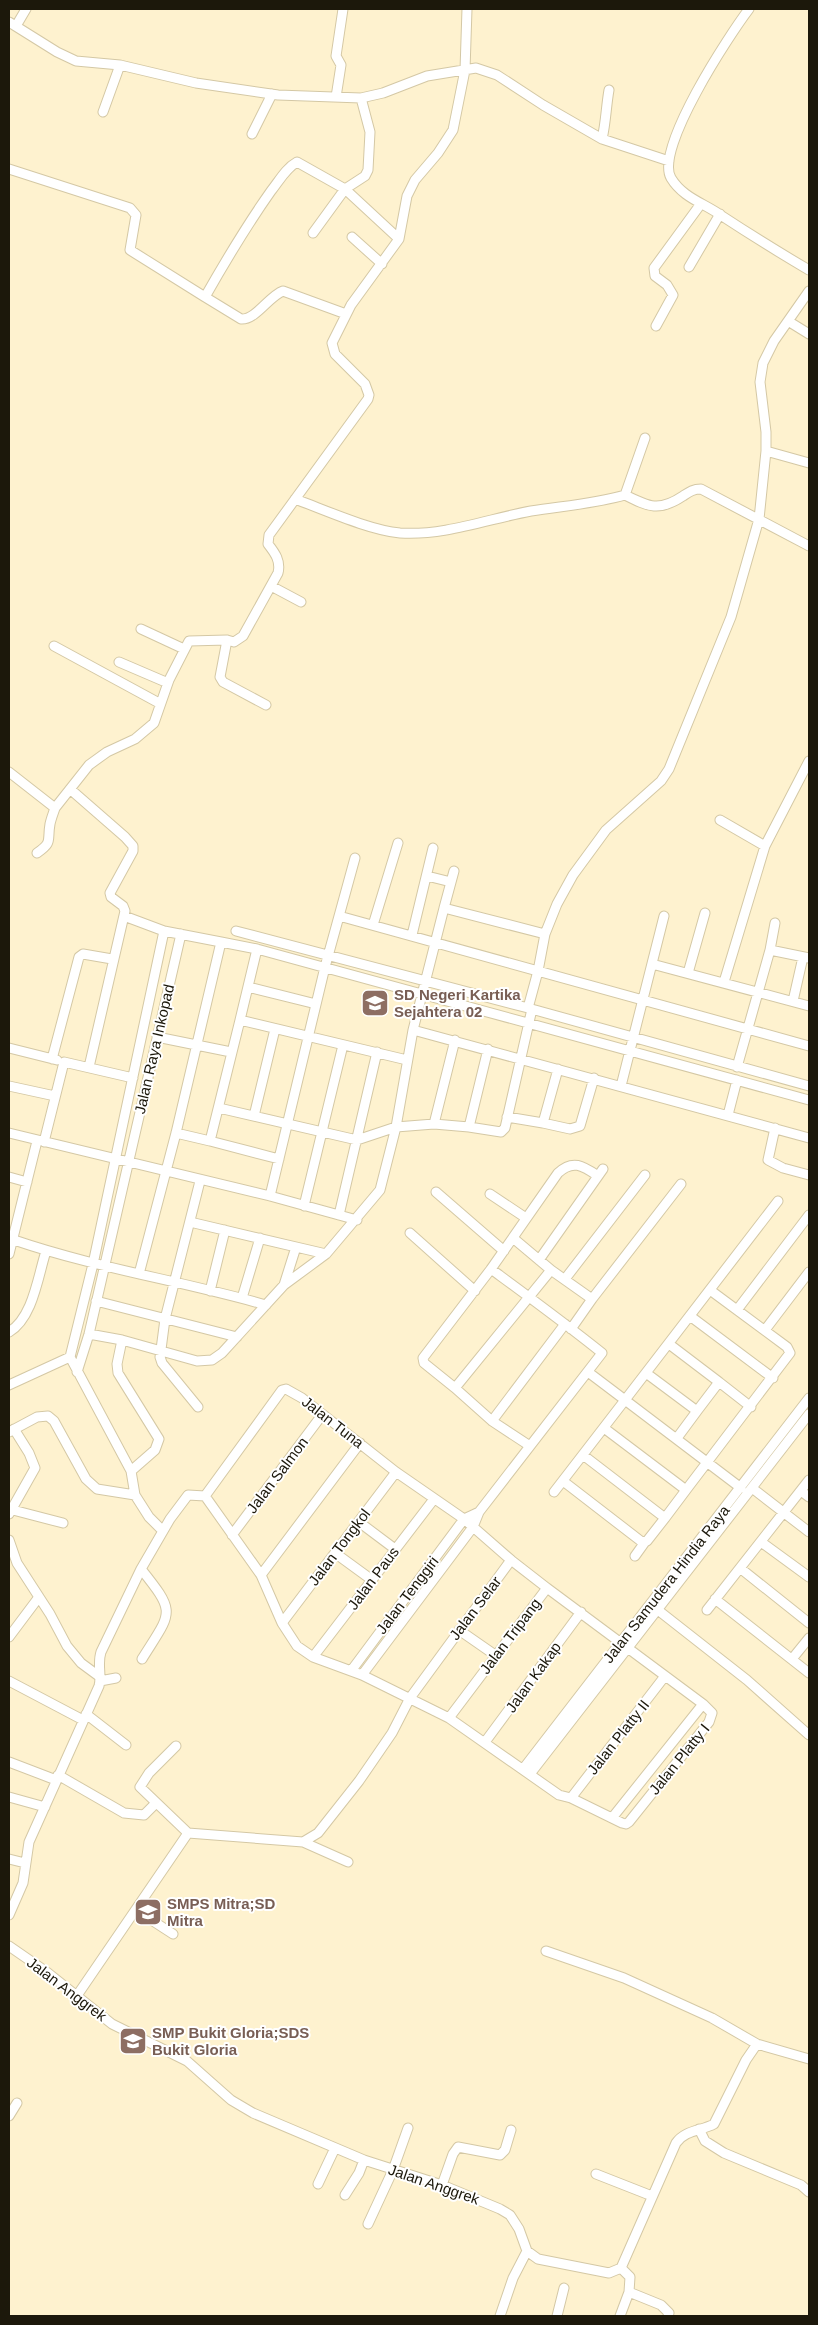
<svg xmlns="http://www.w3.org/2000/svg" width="818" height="2325" viewBox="0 0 818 2325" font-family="Arial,sans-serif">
<rect width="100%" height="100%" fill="#fef2cf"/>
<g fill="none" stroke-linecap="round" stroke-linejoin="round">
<g stroke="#d4c8a5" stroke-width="11">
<path id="street" d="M749,9c-19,25 -95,140 -78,169 12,20 33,25 51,38 29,19 58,37 87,54
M9,22l48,30 19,9 44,4 76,18 82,12 83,3 22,-5 44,-17 49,-8 21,7 46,30 59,34 67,22
M16,26l10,-17
M336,97l5,-32 -5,-9 7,-47
M103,112l17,-47
M252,134l20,-40
M602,139c4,-17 4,-32 7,-49
M9,169l121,39 6,7 -6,35 75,47c21,-37 42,-72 66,-106 8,-10 15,-23 26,-29l48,27 54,50
M313,233l32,-44 20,-13 3,-6 2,-38 -9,-34
M352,237l30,27
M689,267l31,-53
M205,297l36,22c15,1 28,-23 42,-28l63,23
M788,321l21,13
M656,326l17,-31 -6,-10 -12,-9 -1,-8 46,-63
M766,451l43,12
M625,495l20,-57
M295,499c30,11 74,31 105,34 44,3 88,-14 131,-22 31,-5 63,-7 94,-16 24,12 34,17 58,1 6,-4 10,-7 18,-7l108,57
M271,586l30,16
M141,629l43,20
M227,640l-7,37 3,5 43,23
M54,646l105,57
M119,662l49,21
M9,772l46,36 34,-43 18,-13 28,-13 19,-16 15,-43 20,-39 38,-1 7,2 9,-6 35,-63c3,-12 -3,-20 -10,-29l1,-9 99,-136 1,-4 -4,-11 -30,-30 -3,-11 19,-38 48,-66 8,-43 8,-16 23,-27 15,-23 12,-60 2,-61
M70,789l55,48 8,9v5l-23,42 1,4 12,9 2,5 -36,156
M720,820l45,26
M37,853c16,-11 10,-12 13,-29 1,-5 3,-10 5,-16
M427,876l24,6
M444,908l10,-37
M124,916l40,15 57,11
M339,916l470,130
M373,925l25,-82
M236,931l292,77 281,78
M412,935l21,-87
M770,950l5,-27
M652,964l157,42
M688,973l17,-60
M724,982l41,-136 44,-85
M248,987l68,17
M793,1001l10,-44
M528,1008l10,-37 7,-37 12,-30 16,-29 33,-45 55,-49 8,-12 62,-152 28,-98 7,-68v-19l-6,-50 3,-19 11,-22 35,-50
M240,1020l17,-71
M413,1030l31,-122 101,26
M157,1037l74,15
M9,1048l48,12
M52,1059l27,-102 4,-3 29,5
M737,1067l33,-117 39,8
M9,1086l46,10
M621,1086l43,-170
M219,1108l138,32 39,-13 38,-3 35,3 32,5 4,-4 27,-119
M728,1115l9,-35
M254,1116l21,-87
M507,1117l36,6 15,-54
M543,1123l27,6 10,-3 14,-48
M434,1124l21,-84
M469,1127l19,-78
M775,1128l-7,32 15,8 26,7
M9,1133l261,63 87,24
M176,1133l34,8 30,-121 167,40
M210,1141l69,18
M44,1142l20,-80 69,16
M9,1177l18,5
M436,1192l68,59
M490,1194l36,24
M270,1196l55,-229 30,-109
M304,1206l39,-161
M339,1215l38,-163
M190,1222l136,32
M410,1233l65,58
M14,1240c82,28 168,41 252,65
M9,1254l28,-113
M539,1260l64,-91
M491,1269l67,-96c15,-14 25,-7 40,3
M551,1270l41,29 -21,30
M139,1274l37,-141 45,-191 36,7 552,151
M565,1279l80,-104
M284,1285l12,-38
M210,1291l15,-61
M242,1298l18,-60
M592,1299l89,-115
M96,1301l141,36
M737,1310l72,-95
M690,1316l83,62
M765,1330l44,-58
M9,1332c24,-14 29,-56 37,-81
M89,1334l33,6
M669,1344l50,38 -22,29
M77,1372l12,-38 92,-400
M646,1373l51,38 -20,27
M719,1382l32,25
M9,1385l61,-28
M455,1388l37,33 38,25
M198,1407l-36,-44 -2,-6 5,-38 35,-138
M492,1421l73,-97
M604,1428l82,62 -21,28
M9,1432l28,-15 11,-1 6,5 32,58 11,10 38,6
M131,1471l24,-21 4,-11 -41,-66 -1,-9 5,-24 75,21 15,-1 10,-7 62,-68 42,-31 54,-64 16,-63 17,-97 396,108
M563,1481l79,61 5,-1 18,-23 -82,-63
M741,1488l-116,-88 153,-199
M752,1488l57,44
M686,1490l104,-137 -3,-6 -77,-57
M801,1491l8,6
M554,1492l71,-92 -37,-28
M205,1496l77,-106 4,-1 16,9 94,74 68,47 47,41 -101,138 -18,35 -33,48 -41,52 -15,9
M9,1509l54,14
M9,1514l26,-46 -6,-15 -15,-24
M359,1522l36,27
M163,1531l-14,-14 -14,-22 -4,-24 -61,-114 23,-93 71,-333
M232,1535l90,-120
M9,1540l8,23 33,51 17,32 14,17 19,14
M761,1542l48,35
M335,1553l37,27
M635,1556l10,-14
M511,1560l36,28
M740,1568l69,55
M141,1569c36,45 31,42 1,90
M261,1575l99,-132
M715,1599l94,74
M654,1607l93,73 62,55
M707,1610l102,-130
M282,1623l114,-151
M459,1630l36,25
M9,1637l30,-40
M313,1657l121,-158
M792,1659l17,-21
M351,1671l113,-152 15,-7
M362,1675l111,-148 6,-15 123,-159c-36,-29 -73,-56 -111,-84l-68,89 1,5 31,25 96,-118 -38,-32
M9,1681l74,39
M100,1681l16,-3
M86,1714l40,31
M485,1742l96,-130
M176,1746l-27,27 -9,14 48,46 115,9 45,20
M9,1762l47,18
M523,1769l286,-371
M530,1774l279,-360
M58,1775l66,38 20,2 12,-12
M9,1797l36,10
M571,1798l94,-122
M612,1818l91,-114
M9,1859l16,4
M136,1910l37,24
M9,1915l14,-32 6,-41 70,-156c3,-11 -2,-22 2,-34l40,-83 29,-50 18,-24 17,1 56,79 21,48 15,23 16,11 49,18 87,43 110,77 12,3 51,25 4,1 3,-2 80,-100 3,-9 -9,-9 -156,-116 -98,130
M9,1946l39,27 64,51 75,37 44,39 22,13 111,47 78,25 58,24 10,6 9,14 8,22 11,8 71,14 12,-5 55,-125c9,-13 25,-12 38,-19l32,-64 11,-16
M546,1951l78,27 88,40 45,26 52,15
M76,1997l112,-164
M9,2116l8,-13
M699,2129l6,12 19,12 77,32 8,7
M596,2174l56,22
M318,2184l17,-36
M442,2185l11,-31 5,-7 42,8 5,-5 6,-20
M345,2195l14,-22 5,-13
M368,2224l25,-54 15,-42
M629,2292l32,13 8,8 -1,3
M500,2316l13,-38 14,-27
M557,2316l7,-28
M620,2316l9,-24 1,-15 -9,-9"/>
</g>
<use href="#street" stroke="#fff" stroke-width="9"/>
</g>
<defs>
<g id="school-square" transform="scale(1.4375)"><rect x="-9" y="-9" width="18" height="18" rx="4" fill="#8d6e63" stroke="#fff"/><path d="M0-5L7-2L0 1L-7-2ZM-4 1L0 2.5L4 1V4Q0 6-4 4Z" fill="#fff"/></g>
</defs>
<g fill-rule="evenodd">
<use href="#school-square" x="375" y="1003"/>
<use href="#school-square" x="148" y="1912"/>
<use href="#school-square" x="133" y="2041"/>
</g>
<g text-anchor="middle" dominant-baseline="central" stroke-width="4" stroke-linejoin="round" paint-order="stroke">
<g font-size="15" font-weight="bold" fill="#785e54" stroke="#fff" text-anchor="start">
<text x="394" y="994">SD Negeri Kartika<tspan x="394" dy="17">Sejahtera 02</tspan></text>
<text x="167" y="1903">SMPS Mitra;SD<tspan x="167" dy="17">Mitra</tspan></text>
<text x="152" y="2032">SMP Bukit Gloria;SDS<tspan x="152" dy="17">Bukit Gloria</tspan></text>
</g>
<g font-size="15" fill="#1c180b" stroke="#fff">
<text transform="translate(154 1049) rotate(-77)">Jalan Raya Inkopad</text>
<text transform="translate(333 1422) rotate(38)">Jalan Tuna</text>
<text transform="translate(277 1475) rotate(-53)">Jalan Salmon</text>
<text transform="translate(339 1547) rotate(-53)">Jalan Tongkol</text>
<text transform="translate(373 1578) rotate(-53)">Jalan Paus</text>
<text transform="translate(666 1584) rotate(-52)">Jalan Samudera Hindia Raya</text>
<text transform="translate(407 1595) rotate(-53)">Jalan Tenggiri</text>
<text transform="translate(475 1608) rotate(-53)">Jalan Selar</text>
<text transform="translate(510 1636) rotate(-53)">Jalan Tripang</text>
<text transform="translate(533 1677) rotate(-54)">Jalan Kakap</text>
<text transform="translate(618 1737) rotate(-52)">Jalan Platty II</text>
<text transform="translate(679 1759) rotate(-51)">Jalan Platty I</text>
<text transform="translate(67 1989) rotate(37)">Jalan Anggrek</text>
<text transform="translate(434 2184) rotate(19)">Jalan Anggrek</text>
</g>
</g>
<rect width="818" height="2325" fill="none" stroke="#1c180b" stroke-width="20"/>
</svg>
